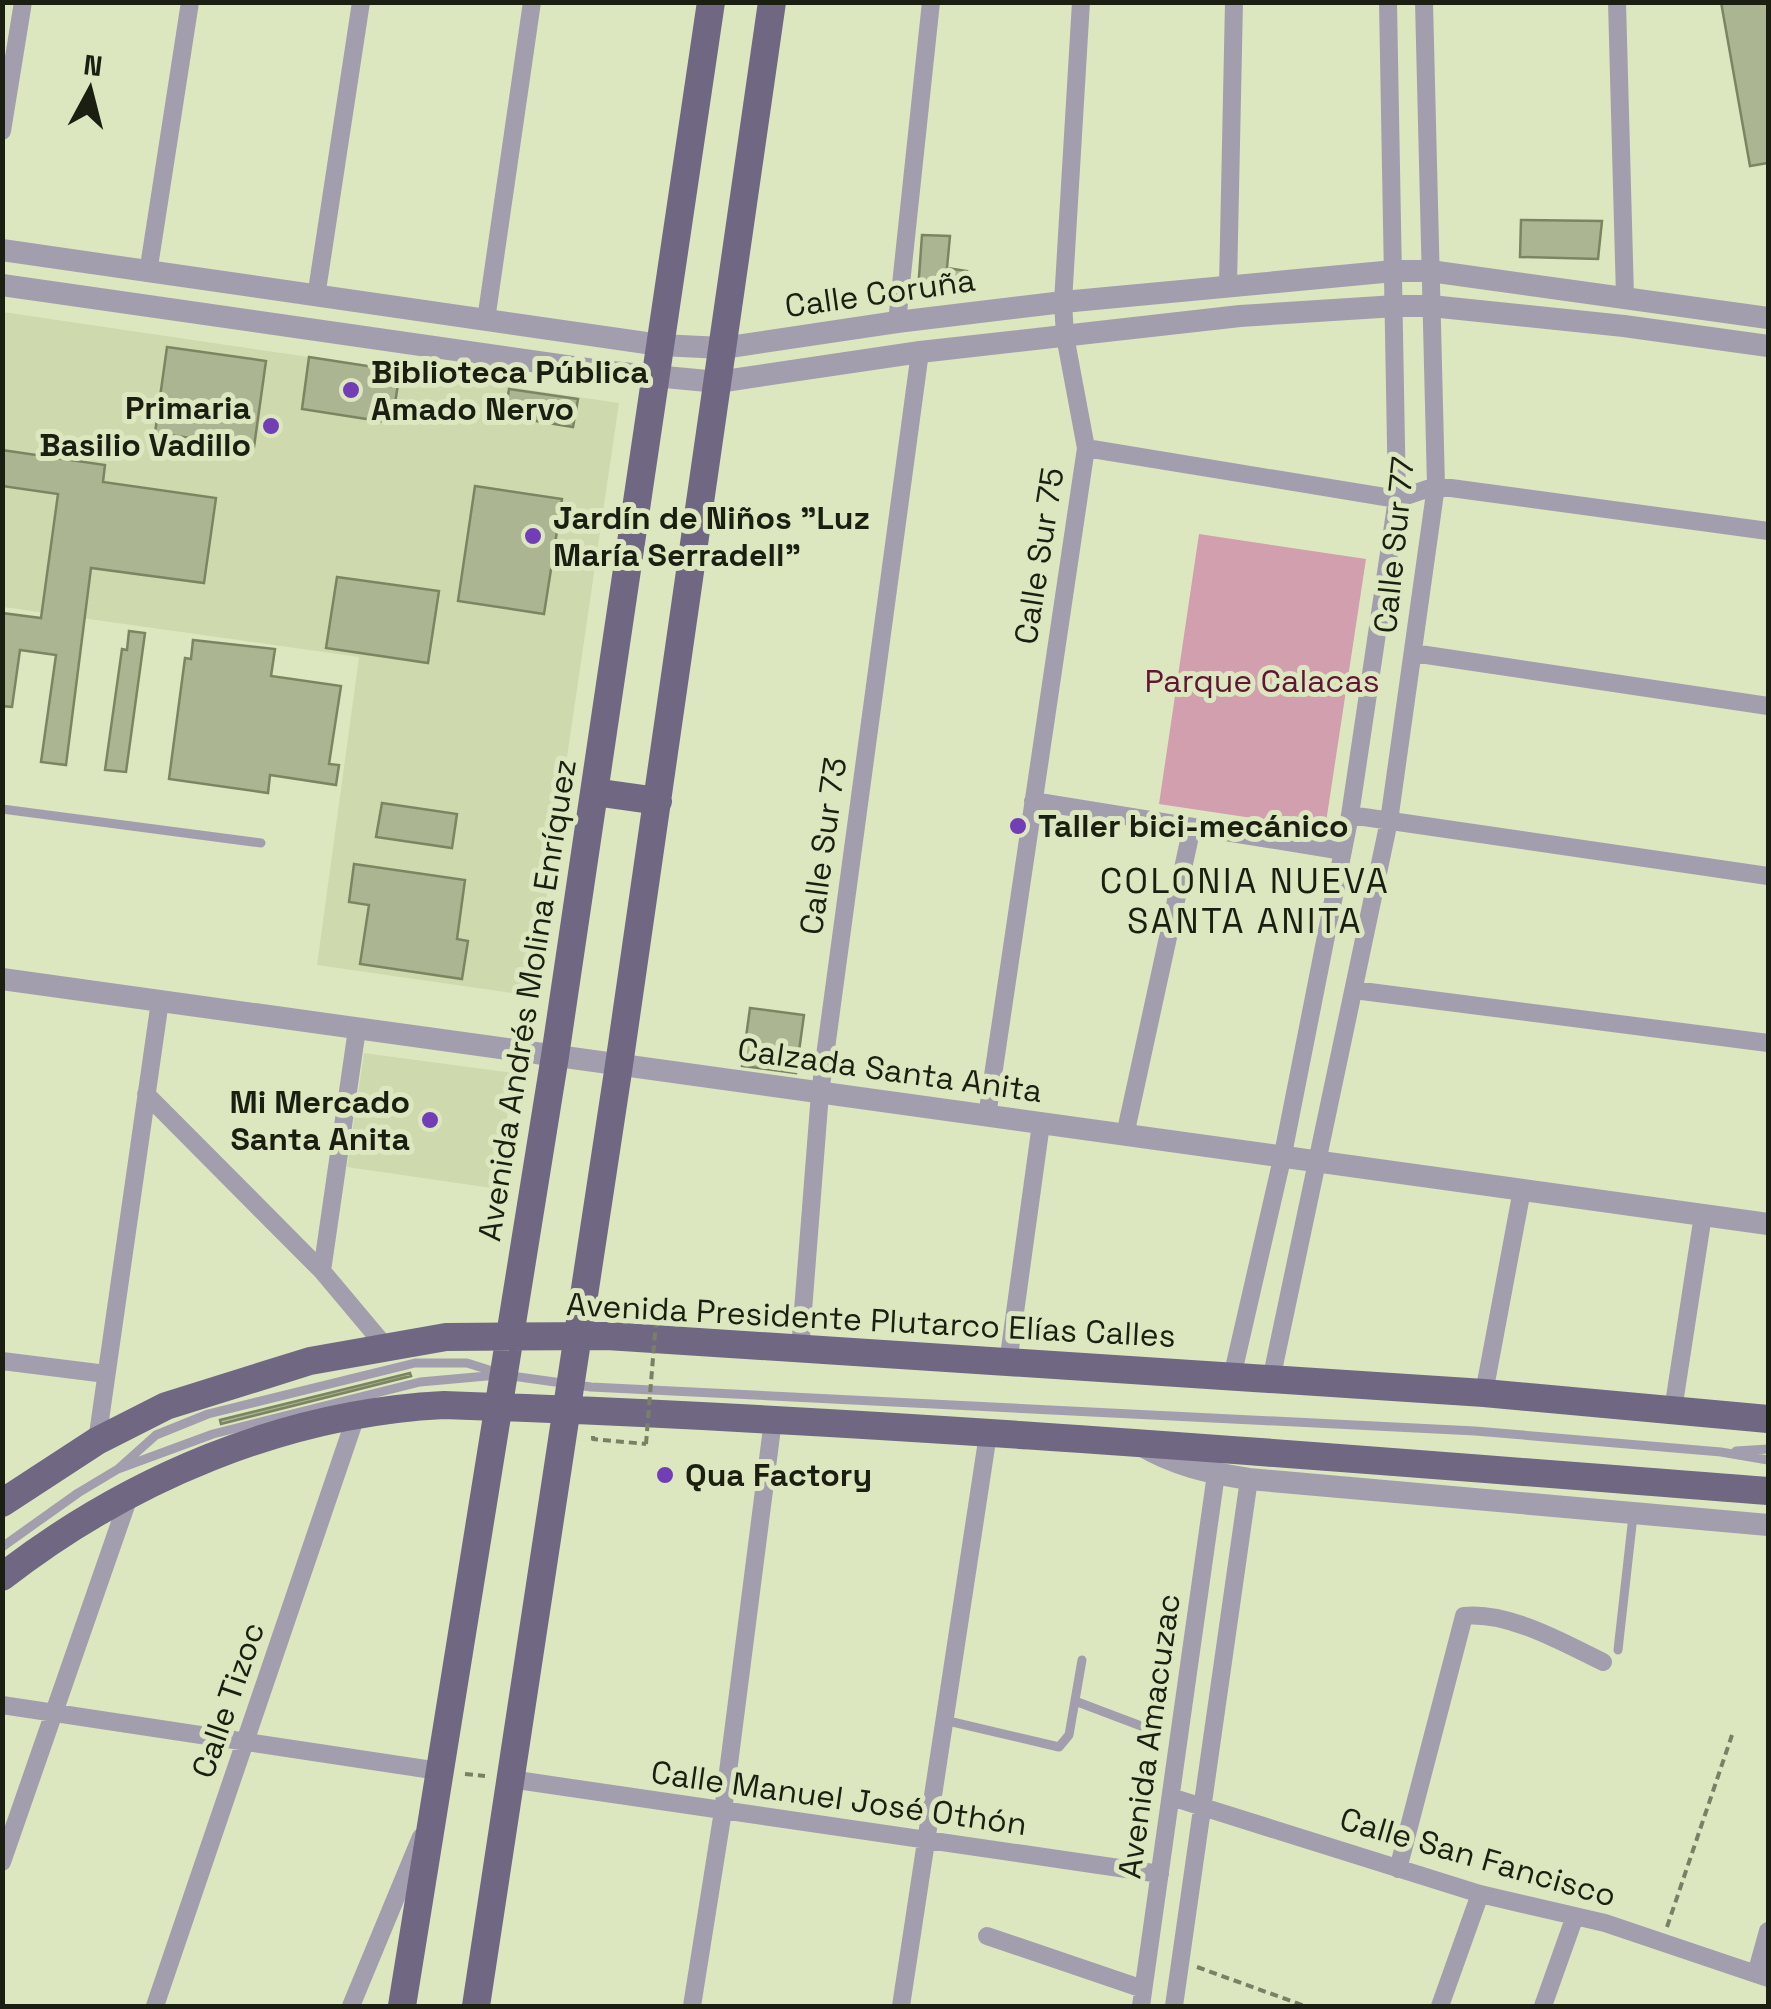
<svg xmlns="http://www.w3.org/2000/svg" width="1771" height="2009" viewBox="0 0 1771 2009" font-family="'Space Grotesk',sans-serif">
<rect width="100%" height="100%" fill="#dce7c0"/>
<path fill="#cedaae" d="M3,312l306,45 -7,52 89,14 9,-52 219,32 -87,593 -215,-31 42,-308 -356,-50z
M364,1053l149,20 -15,116 -151,-22z"/>
<path fill="#d19fad" d="M1199,534l167,25 -41,270 -166,-25z"/>
<path fill="#acb591" stroke="#7c8561" stroke-width="2.5" d="M1721,2h47v161l-18,3z
M1521,220l81,1 -4,38 -78,-2z
M922,235l28,1 -3,32 20,3 -2,22 -47,-2z
M167,347l99,14 -12,86 -99,-14z
M309,357l91,14 -8,52 -90,-14z
M509,389l69,10 -5,28 -68,-11z
M2,450l103,15 -2,17 113,16 -12,85 -113,-15 -25,197 -25,-3 15,-107 -36,-5 -8,57 -10,-1v-93l39,5 17,-124 -56,-8z
M475,486l87,13 -18,115 -86,-13z
M337,577l102,14 -11,72 -102,-15z
M129,631l16,2 -19,139 -21,-2 17,-121 5,1z
M193,640l82,9 -4,27 70,10 -12,78 10,1 -3,20 -66,-10 -2,18 -99,-14 16,-121 6,1z
M382,803l75,11 -5,34 -76,-11z
M354,864l111,16 -8,59 11,2 -6,38 -102,-15 9,-59 -20,-3z
M750,1008l54,7 -8,58 -54,-7z
M410,1373l1,3 -190,48 -1,-4z"/>
<g fill="none" stroke-linecap="round" stroke-linejoin="round">
<path stroke="#798066" stroke-width="4" stroke-dasharray="8 5" stroke-linecap="butt" d="M593,1436v3l53,5
M465,1774l20,2
M1667,1927l65,-192
M1197,1967l108,39"/>
<path stroke="#a39eae" stroke-width="9" d="M2,809l259,34
M1736,1451l32,-2
M118,1469l38,-34 52,-21 207,-51h52l38,12 86,12 884,44 246,21 47,8
M2,1547l76,-54 40,-24 95,-35 207,-52 78,-7
M1618,1650l15,-134
M1075,1701l74,28
M944,1720l115,27 10,-12 13,-75"/>
<path stroke="#a39eae" stroke-width="18" d="M1617,2l8,295
M2,131l21,-129
M148,273l42,-271
M1228,286l6,-284
M316,297l45,-295
M486,320l46,-318
M897,322l34,-320
M1086,448l311,51 39,-13 332,45
M1413,653l355,53
M1033,801l310,50
M1350,815l418,61
M1354,990l414,53
M146,1094l176,177 63,75
M987,1116l99,-668 -21,-112 -2,-34 18,-300
M1125,1135l67,-308
M322,1271l35,-242
M800,1349l20,-256 100,-741
M2,1361l104,13
M1008,1363l33,-239
M1232,1377l50,-218 68,-344 47,-316 -9,-497
M1271,1380l118,-559 47,-335 -12,-484
M1484,1393l38,-203
M1673,1410l30,-195
M97,1441l63,-440
M2,1705l437,66
M510,1779l650,95
M1171,1797l309,97 125,29 163,55
M2,1862l128,-368
M1398,1869l66,-253c44,-5 100,27 139,46
M987,1936l156,53
M1756,1974l12,-43
M155,2006l202,-593
M351,2006l70,-169
M692,2006l31,-195 50,-391
M901,2006l87,-572
M1141,2006l75,-532
M1174,2006l75,-527
M1440,2006l40,-112
M1543,2006l32,-90"/>
<path stroke="#a39eae" stroke-width="22" d="M2,250l658,95 63,3 174,-26 166,-20 331,-31h36l338,47
M2,285l599,86 117,11 202,-30 320,-36 156,-10h35l193,20 144,20
M2,979l1766,245
M1139,1444c35,21 70,29 110,35l519,46"/>
<path stroke="#706783" stroke-width="28" d="M594,792l64,9
M2,1503l95,-62 69,-35 144,-45 136,-24 161,-1 877,57 284,26
M2,1577c126,-98 282,-164 442,-172 443,15 884,52 1324,86
M402,2006l153,-950 156,-1054
M476,2006l143,-941 153,-1063"/>
<path stroke="#798066" stroke-width="4" stroke-dasharray="8 5" stroke-linecap="butt" d="M646,1444l10,-123"/>
</g>
<g fill="#723eb5" stroke="#dce7c0" stroke-width="4">
<circle cx="351" cy="390" r="10"/>
<circle cx="271" cy="426" r="10"/>
<circle cx="533" cy="536" r="10"/>
<circle cx="1018" cy="826" r="10"/>
<circle cx="430" cy="1120" r="10"/>
<circle cx="665" cy="1475" r="10"/>
</g>
<g text-anchor="middle" dominant-baseline="central" stroke-width="10" stroke-linejoin="round" paint-order="stroke">
<g font-size="32" fill="#1b1f11" stroke="#dce7c0">
<text transform="translate(880 293) rotate(-8)">Calle Coruña</text>
<text transform="translate(1394 545) rotate(-84)">Calle Sur 77</text>
<text transform="translate(1039 556) rotate(-81)">Calle Sur 75</text>
<text transform="translate(823 846) rotate(-82)">Calle Sur 73</text>
<text transform="translate(527 1000) rotate(-81)">Avenida Andrés Molina Enríquez</text>
<text transform="translate(890 1070) rotate(8)">Calzada Santa Anita</text>
<text transform="translate(871 1320) rotate(3)">Avenida Presidente Plutarco Elías Calles</text>
<text transform="translate(228 1700) rotate(-71)">Calle Tizoc</text>
<text transform="translate(1149 1736) rotate(-82)">Avenida Amacuzac</text>
<text transform="translate(839 1798) rotate(8)">Calle Manuel José Othón</text>
<text transform="translate(1478 1857) rotate(16)">Calle San Fancisco</text>
</g>
<g font-size="32" font-weight="bold" fill="#1b1f11" stroke="#dce7c0" text-anchor="start">
<text x="371" y="372">Biblioteca Pública<tspan x="371" dy="37">Amado Nervo</tspan></text>
<text x="251" y="408" text-anchor="end">Primaria<tspan x="251" dy="37">Basilio Vadillo</tspan></text>
<text x="553" y="518">Jardín de Niños "Luz<tspan x="553" dy="37">María Serradell"</tspan></text>
<text x="1038" y="826">Taller bici-mecánico</text>
<text x="410" y="1102" text-anchor="end">Mi Mercado<tspan x="410" dy="37">Santa Anita</tspan></text>
<text x="685" y="1475">Qua Factory</text>
</g>
<g font-size="32" fill="#601535" stroke="#dce7c0">
<text x="1262" y="681">Parque Calacas</text>
</g>
<g font-size="35" letter-spacing="2.5" fill="#1b1f11" stroke="#dce7c0">
<text x="1245" y="881">COLONIA NUEVA<tspan x="1245" dy="40">SANTA ANITA</tspan></text>
</g>
</g>
<rect width="1771" height="2009" fill="none" stroke="#1b1f11" stroke-width="10"/>
<g transform="translate(90 90) rotate(7)" stroke="#dce7c0" stroke-width="8" paint-order="stroke">
<path d="M0-8L18 38L0 25L-18 38Z" fill="#1b1f11"/>
<text y="-15" font-size="28" font-weight="bold" text-anchor="middle" fill="#1b1f11">N</text>
</g>
</svg>
